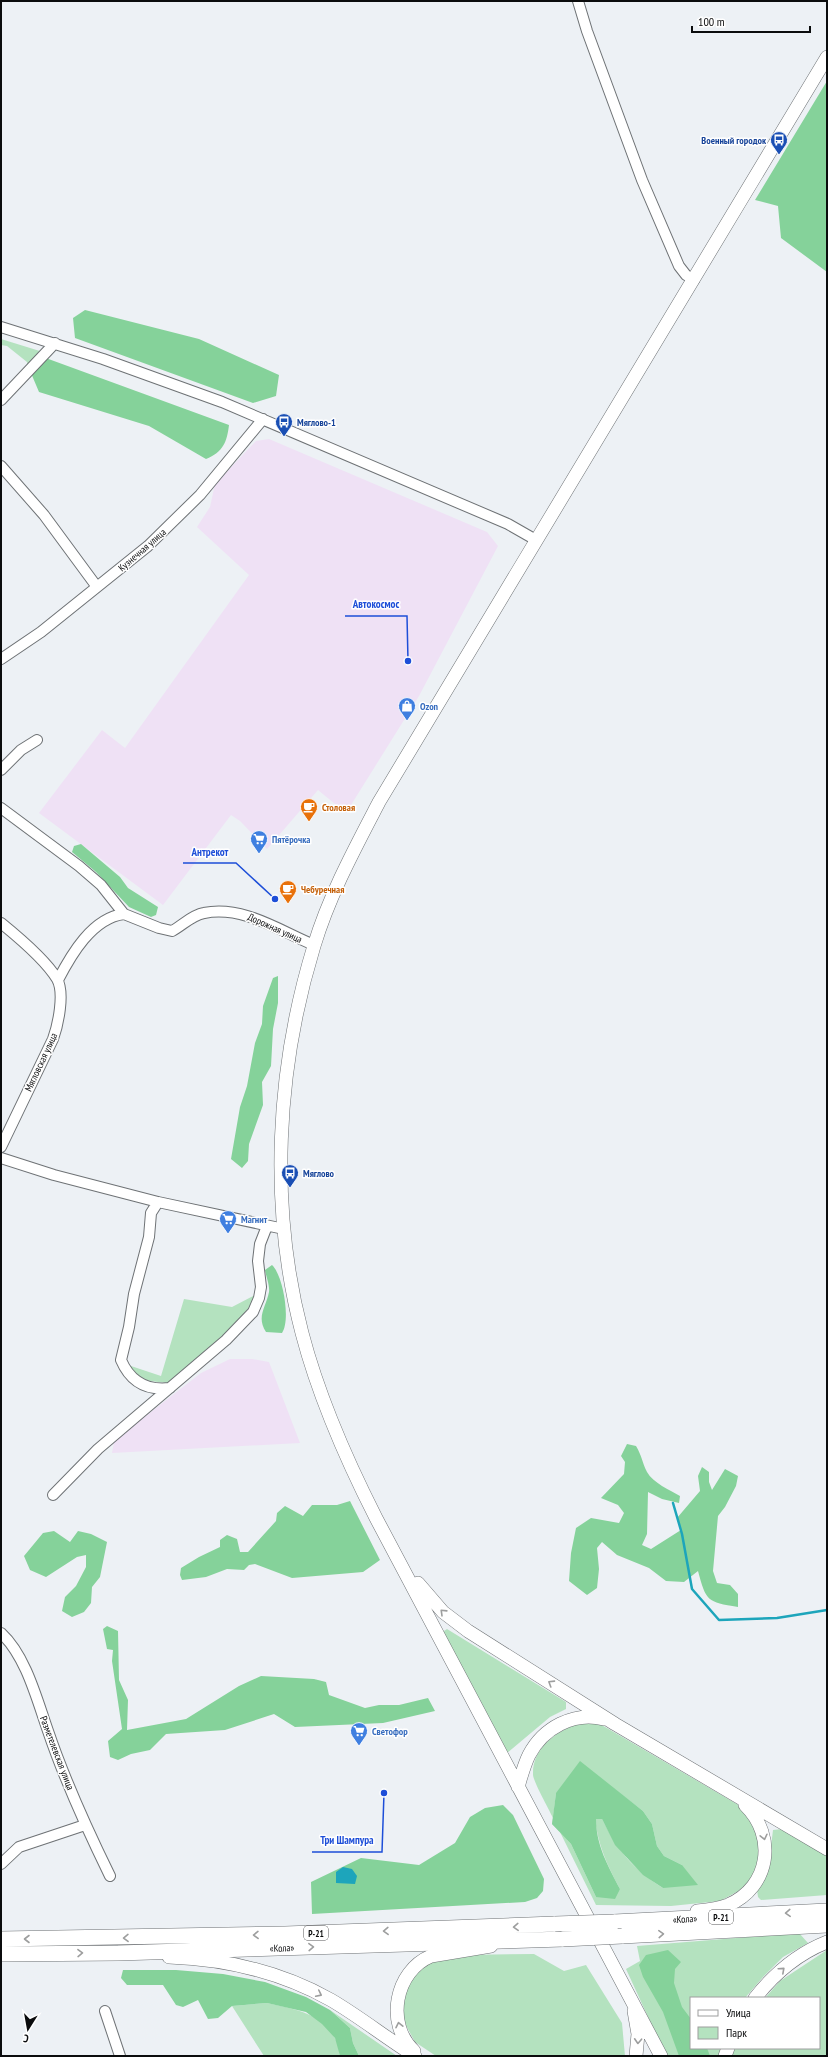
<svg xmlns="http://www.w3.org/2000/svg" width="828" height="2057" viewBox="0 0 828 2057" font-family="'PT Sans Narrow',sans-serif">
<rect width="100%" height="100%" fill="#edf1f5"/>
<path fill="#efe1f5" d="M269,439l218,93 11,14 -79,150 -73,117 -28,-23 -51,59 -27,-28 -9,-6 -68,90 -124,-92 63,-83 23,18 124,-173 -52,-48 13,-20 5,-23 41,-43z
M230,1359h22l17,3 31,81 -188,10 2,-11 15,-13 72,-56z"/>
<path fill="#b4e2bf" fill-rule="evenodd" d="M1,339l42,13 -15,14 -1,-4 -20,-16 -6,-1z
M257,1294l-2,7 -30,34 -56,48c-20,-2 -28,-1 -41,-18l33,11 23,-77 48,8z
M447,1629l119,73v7l-16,8 -43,36 -63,-119v-3z
M582,1722l18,2 147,86 14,32 -4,27 -6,9 -9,11 -22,12 -49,5 -75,-1 -36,-73 -8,-8 1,-6c-4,-9 -19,-35 -20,-43 -1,-29 26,-45 49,-53zM613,1788l30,23 9,13 5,22 7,10 18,9 -19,23c-30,-19 -45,-37 -61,-69h-7c3,26 12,46 25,70l-24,8 -25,-53 -11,-12 -7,-14 3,-25z
M782,1829l45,25v41l-66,5 -3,-3 -1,-7 12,-27 4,-33z
M799,1933l9,10 -25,14 -20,20 -18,21h-54v50h30l-1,8h-54l-40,-87 14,-8 -3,-15z
M827,1950v106h-96l4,-8h84v-50h-54l15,-17z
M534,1954l30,17 22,-6 36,58 3,33h-189l-21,-14 -12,-22 1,-25 10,-23 18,-14 29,-3z
M267,2003c26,6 53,9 68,35 3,5 4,12 5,18h-76l-32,-50z
M330,2010l67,46h-38l-6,-13 -3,-15z"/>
<path fill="#85d29a" d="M827,81v191l-46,-34 -3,-32 -23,-6z
M85,310l114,29 80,36 -3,21 -23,7 -178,-65 -2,-20z
M43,357l186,68c-2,17 -6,27 -23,34l-57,-33 -110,-34 -11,-26z
M81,844l39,33 8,11 30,19 -2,8 -5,2 -22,-10 -33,-35 -24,-20 2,-6z
M278,976v27l-5,26 -2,37 -9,16 1,23 -14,39 -1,17 -6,7 -11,-9 9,-52 7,-21 8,-43 7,-19 1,-18 10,-28z
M272,1265c11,10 19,55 10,68l-16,-1c-10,-15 0,-25 3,-40 1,-6 -3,-16 -4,-22z
M627,1444l9,2c6,10 6,16 11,26 6,11 23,18 33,24l-1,7 -17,-4 -14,-7 -1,42 -5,11 9,4 30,-19 -4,-12 23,-27 -2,-15 4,-9 7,5v10l3,8 13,-21 13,7 -2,10 -11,21 -7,9 -5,55 4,12 13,2 8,9v13c-31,-5 -32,-6 -40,-36l-14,11 -18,-1 -17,-13 -32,-13 -15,-13 -5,6 2,21 -2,19 -10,7 -18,-14 2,-28 5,-25 15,-10 28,5 5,-10 -6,-8 -17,-7 23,-24 1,-12 -4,-6z
M350,1501l30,59 -17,12 -71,6 -37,-14 -6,1 -5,5 -17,-1 -21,8 -24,3 -2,-5 1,-7 18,-11 21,-10v-7l7,-5 10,4 3,13h8l28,-31 1,-8 8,-7 18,10 9,-11h25z
M54,1531l16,11 8,-11 13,3 16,8 -7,35 -8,10 -1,16 -7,9 -12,5 -10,-6 3,-14 11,-11 10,-19v-12l-9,2 -31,20 -16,-7 -6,-14 19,-23z
M107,1626l11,5 1,49 9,20 -1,30 59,-11 53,-33 22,-10 53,3 12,3 3,13 36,13 14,-3h20l29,-7 7,13 -52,12 -88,4 -21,-13 -49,16 -59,4 -16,16 -19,4 -13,6 -8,-3 -2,-16 14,-12 -10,-68 1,-11 -6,-1 -4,-20z
M580,1761l63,50 9,13 5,22 7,10 18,9 16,20 -35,3 -20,-13 -28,-30 -13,-26h-6c0,26 12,47 24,70l-5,10 -19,-2 -25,-53 -19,-20 4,-31z
M503,1805l10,10 31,64 -1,12 -6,7 -12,4 -213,12 -1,-32 50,-24 58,7 36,-22 15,-26 15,-9z
M668,1950l13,12 -6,7 -1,14 8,24 9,12v29h16l3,8h-31l-16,-44 -20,-35 -4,-12 7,-10z
M123,1970h53l47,4 42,8 41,15 24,13 20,18 3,15 6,13h-19l-5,-18 -13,-14 -16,-12 -39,-9 -35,3 -14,12 -10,1 -10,-19 -15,7 -7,-2 -13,-20h-36l-6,-7z"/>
<path fill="#1da5bb" d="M343,1867l9,2 5,7 -2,8 -19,-1v-11z"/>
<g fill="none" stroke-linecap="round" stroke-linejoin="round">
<path stroke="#1da5bb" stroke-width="2.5" d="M673,1503l9,31 10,55 27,31 58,-2 50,-8"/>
<g stroke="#6e7275" stroke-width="12">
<path id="minor" d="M578,1l9,30 55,149 37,86 7,9 8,5
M1,327l102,32 119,43 286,122 28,16
M1,400l54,-57
M1,466l43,49 53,72
M1,659l40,-27 107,-86 52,-51 63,-76
M1,770l20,-20 16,-10
M1,808l78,58 22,19 23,29 35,14 13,3c11,-6 20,-16 32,-18 39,-8 76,18 110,32
M1,923c16,13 46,39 56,56 8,14 1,46 -4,60l-52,108
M58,980c13,-25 34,-62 66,-66
M1,1158l53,17 104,27 126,27
M158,1202l-7,11 -2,24 -15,57 -5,33 -8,33c9,21 25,31 49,28
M53,1495l45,-46 128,-109 27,-28 6,-14 2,-11 -3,-26 2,-17 7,-18
M1,1633c25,23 36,67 47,98 17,50 39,98 62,145
M1,1864l18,-17 66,-22
M105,2011l15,45"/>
</g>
<g stroke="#6e7275" stroke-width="14">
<path id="major" d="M418,1583l25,29 25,19 147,93 212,125
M518,1787c3,-10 6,-22 11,-32 14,-27 45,-44 75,-36
M697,1911c11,-1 21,-2 31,-6 42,-18 49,-69 17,-100
M169,1957c57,2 112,15 162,43 29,17 55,38 84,56
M755,1998c19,-24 44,-45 72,-56
M634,2011l4,23 -2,22
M414,2051c-29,-27 -19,-80 17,-95l60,-10
M661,2056l-285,-538c-30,-59 -57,-120 -74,-185 -33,-126 -26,-263 12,-387 15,-50 41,-98 65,-144l448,-745
M725,2056l3,-8"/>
</g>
<g stroke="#6e7275" stroke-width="16">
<path id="highway" d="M614,1922l213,-11
M622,1936l205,-11
M1,1939l284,-5 270,-10
M1,1954l117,-1 445,-14"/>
</g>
<use href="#minor" stroke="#fff" stroke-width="10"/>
<use href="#major" stroke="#fff" stroke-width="13"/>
<use href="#highway" stroke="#fff" stroke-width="15"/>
<g stroke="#6e7275" stroke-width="16" stroke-linecap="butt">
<path id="highway-bridge" d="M555,1924l59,-2
M563,1939l59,-3"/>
</g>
<use href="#highway-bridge" stroke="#fff" stroke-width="15"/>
</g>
<defs><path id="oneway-chevron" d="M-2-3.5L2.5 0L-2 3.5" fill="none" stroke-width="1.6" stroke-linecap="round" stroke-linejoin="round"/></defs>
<g stroke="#9d9e9e">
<use href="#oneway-chevron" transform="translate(443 1612) rotate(-136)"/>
<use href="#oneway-chevron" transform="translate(551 1683) rotate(-148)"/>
<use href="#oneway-chevron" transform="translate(764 1837) rotate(77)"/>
<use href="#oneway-chevron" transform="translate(788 1913) rotate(177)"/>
<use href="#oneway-chevron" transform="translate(516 1927) rotate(177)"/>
<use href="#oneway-chevron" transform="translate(386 1931) rotate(178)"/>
<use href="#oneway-chevron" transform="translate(661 1934) rotate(-3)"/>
<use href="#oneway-chevron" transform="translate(256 1935) rotate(179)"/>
<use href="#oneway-chevron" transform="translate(126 1938) rotate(179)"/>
<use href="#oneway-chevron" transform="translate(27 1939) rotate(-180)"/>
<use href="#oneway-chevron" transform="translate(311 1947) rotate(-2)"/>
<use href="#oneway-chevron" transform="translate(80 1953) rotate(-1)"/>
<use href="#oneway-chevron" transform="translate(782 1970) rotate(-42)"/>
<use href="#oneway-chevron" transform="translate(319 1994) rotate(26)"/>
<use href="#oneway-chevron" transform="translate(399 2025) rotate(-102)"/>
<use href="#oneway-chevron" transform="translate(638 2041) rotate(93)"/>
</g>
<defs>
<g id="bus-pin" transform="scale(0.9)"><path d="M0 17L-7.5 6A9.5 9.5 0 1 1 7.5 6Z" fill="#1a4fb4" stroke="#fff"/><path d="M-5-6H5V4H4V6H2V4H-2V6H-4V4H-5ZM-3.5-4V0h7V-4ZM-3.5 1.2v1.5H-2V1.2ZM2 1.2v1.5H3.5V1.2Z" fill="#fff"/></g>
<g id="shop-pin" transform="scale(0.9)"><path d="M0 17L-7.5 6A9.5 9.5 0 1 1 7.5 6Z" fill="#3f7fe0" stroke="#fff"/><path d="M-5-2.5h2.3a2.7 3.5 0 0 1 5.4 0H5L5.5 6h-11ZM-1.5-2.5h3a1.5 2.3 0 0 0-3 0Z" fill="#fff"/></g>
<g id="cafe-pin" transform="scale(0.9)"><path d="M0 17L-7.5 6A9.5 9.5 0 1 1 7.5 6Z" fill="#e8710a" stroke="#fff"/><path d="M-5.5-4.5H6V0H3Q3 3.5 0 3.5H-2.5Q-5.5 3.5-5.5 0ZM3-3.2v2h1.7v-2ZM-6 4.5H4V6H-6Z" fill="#fff"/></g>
<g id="supermarket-pin" transform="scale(0.9)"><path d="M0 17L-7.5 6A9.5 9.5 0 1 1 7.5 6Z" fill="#3f7fe0" stroke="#fff"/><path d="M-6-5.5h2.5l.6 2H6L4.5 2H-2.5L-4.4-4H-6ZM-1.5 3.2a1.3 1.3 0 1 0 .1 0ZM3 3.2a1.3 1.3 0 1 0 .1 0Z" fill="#fff"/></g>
</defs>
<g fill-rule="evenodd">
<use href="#bus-pin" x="779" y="140"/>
<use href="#bus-pin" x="284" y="422"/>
<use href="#shop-pin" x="407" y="706"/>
<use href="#cafe-pin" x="309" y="807"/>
<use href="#supermarket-pin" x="259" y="839"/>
<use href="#cafe-pin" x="288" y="889"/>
<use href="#bus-pin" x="290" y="1173"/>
<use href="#supermarket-pin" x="228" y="1219"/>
<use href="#supermarket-pin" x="359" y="1731"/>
</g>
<g text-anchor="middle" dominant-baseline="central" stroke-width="3" stroke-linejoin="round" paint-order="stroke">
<g fill="#fff" stroke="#545556" stroke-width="1">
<rect x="709" y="1910" width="24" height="14" rx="3"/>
<rect x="304" y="1926" width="24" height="14" rx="3"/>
</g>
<g font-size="9" font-weight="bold" fill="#0b0c0d">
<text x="721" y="1917">Р-21</text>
<text x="316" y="1933">Р-21</text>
</g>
<g font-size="10" font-weight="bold" fill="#164399" stroke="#fff" text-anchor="start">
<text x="766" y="140" text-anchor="end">Военный городок</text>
<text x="297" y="422">Мяглово-1</text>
<text x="303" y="1173">Мяглово</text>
</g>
<g font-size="10" fill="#0b0c0d" stroke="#fff">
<text transform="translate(142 550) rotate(-41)">Кузнечная улица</text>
<text transform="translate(275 928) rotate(24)">Дорожная улица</text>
<text transform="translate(41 1062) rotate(-65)">Мягловская улица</text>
<text transform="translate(57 1753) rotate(69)">Разметелевская улица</text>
<text transform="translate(685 1919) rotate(-3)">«Кола»</text>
<text transform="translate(282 1948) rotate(-2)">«Кола»</text>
</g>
<g font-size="10" font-weight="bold" fill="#366cbe" stroke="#fff" text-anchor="start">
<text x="420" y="706">Ozon</text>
<text x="272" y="839">Пятёрочка</text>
<text x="241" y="1219">Магнит</text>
<text x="372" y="1731">Светофор</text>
</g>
<g font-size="10" font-weight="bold" fill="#c56008" stroke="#fff" text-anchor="start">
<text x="322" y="807">Столовая</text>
<text x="301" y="889">Чебуречная</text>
</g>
</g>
<path fill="none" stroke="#1d4ed8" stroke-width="1.5" d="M408 661L407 616H345M275 899L236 863H183M384 1793L382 1852H312"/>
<g fill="#1d4ed8" stroke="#fff" stroke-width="1.5">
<circle cx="408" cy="661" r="4"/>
<circle cx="275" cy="899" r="4"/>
<circle cx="384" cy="1793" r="4"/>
</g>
<g font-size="11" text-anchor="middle" font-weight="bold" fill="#1d4ed8" stroke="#fff" stroke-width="3" stroke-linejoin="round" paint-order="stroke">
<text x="376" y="608">Автокосмос</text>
<text x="210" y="856">Антрекот</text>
<text x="347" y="1844">Три Шампура</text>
</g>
<rect width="828" height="2057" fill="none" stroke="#0b0c0d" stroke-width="4"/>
<rect x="690" y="1997" width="130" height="52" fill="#ffffff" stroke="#9d9e9e"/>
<rect x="698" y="2010" width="20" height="6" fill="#ffffff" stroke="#9d9e9e"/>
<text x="726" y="2017" font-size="12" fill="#0b0c0d">Улица</text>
<rect x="698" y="2027" width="20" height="12" fill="#b4e2bf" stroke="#9d9e9e"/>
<text x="726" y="2037" font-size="12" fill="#0b0c0d">Парк</text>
<g transform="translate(28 2029) rotate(191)" stroke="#ffffff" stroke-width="3" paint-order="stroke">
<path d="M0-3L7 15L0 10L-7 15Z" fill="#0b0c0d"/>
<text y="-6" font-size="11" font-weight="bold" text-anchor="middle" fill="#0b0c0d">С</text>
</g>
<path d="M692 26v6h118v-6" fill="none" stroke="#0b0c0d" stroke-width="2"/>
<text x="698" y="26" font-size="12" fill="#0b0c0d" stroke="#ffffff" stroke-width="3" paint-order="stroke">100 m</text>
</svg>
